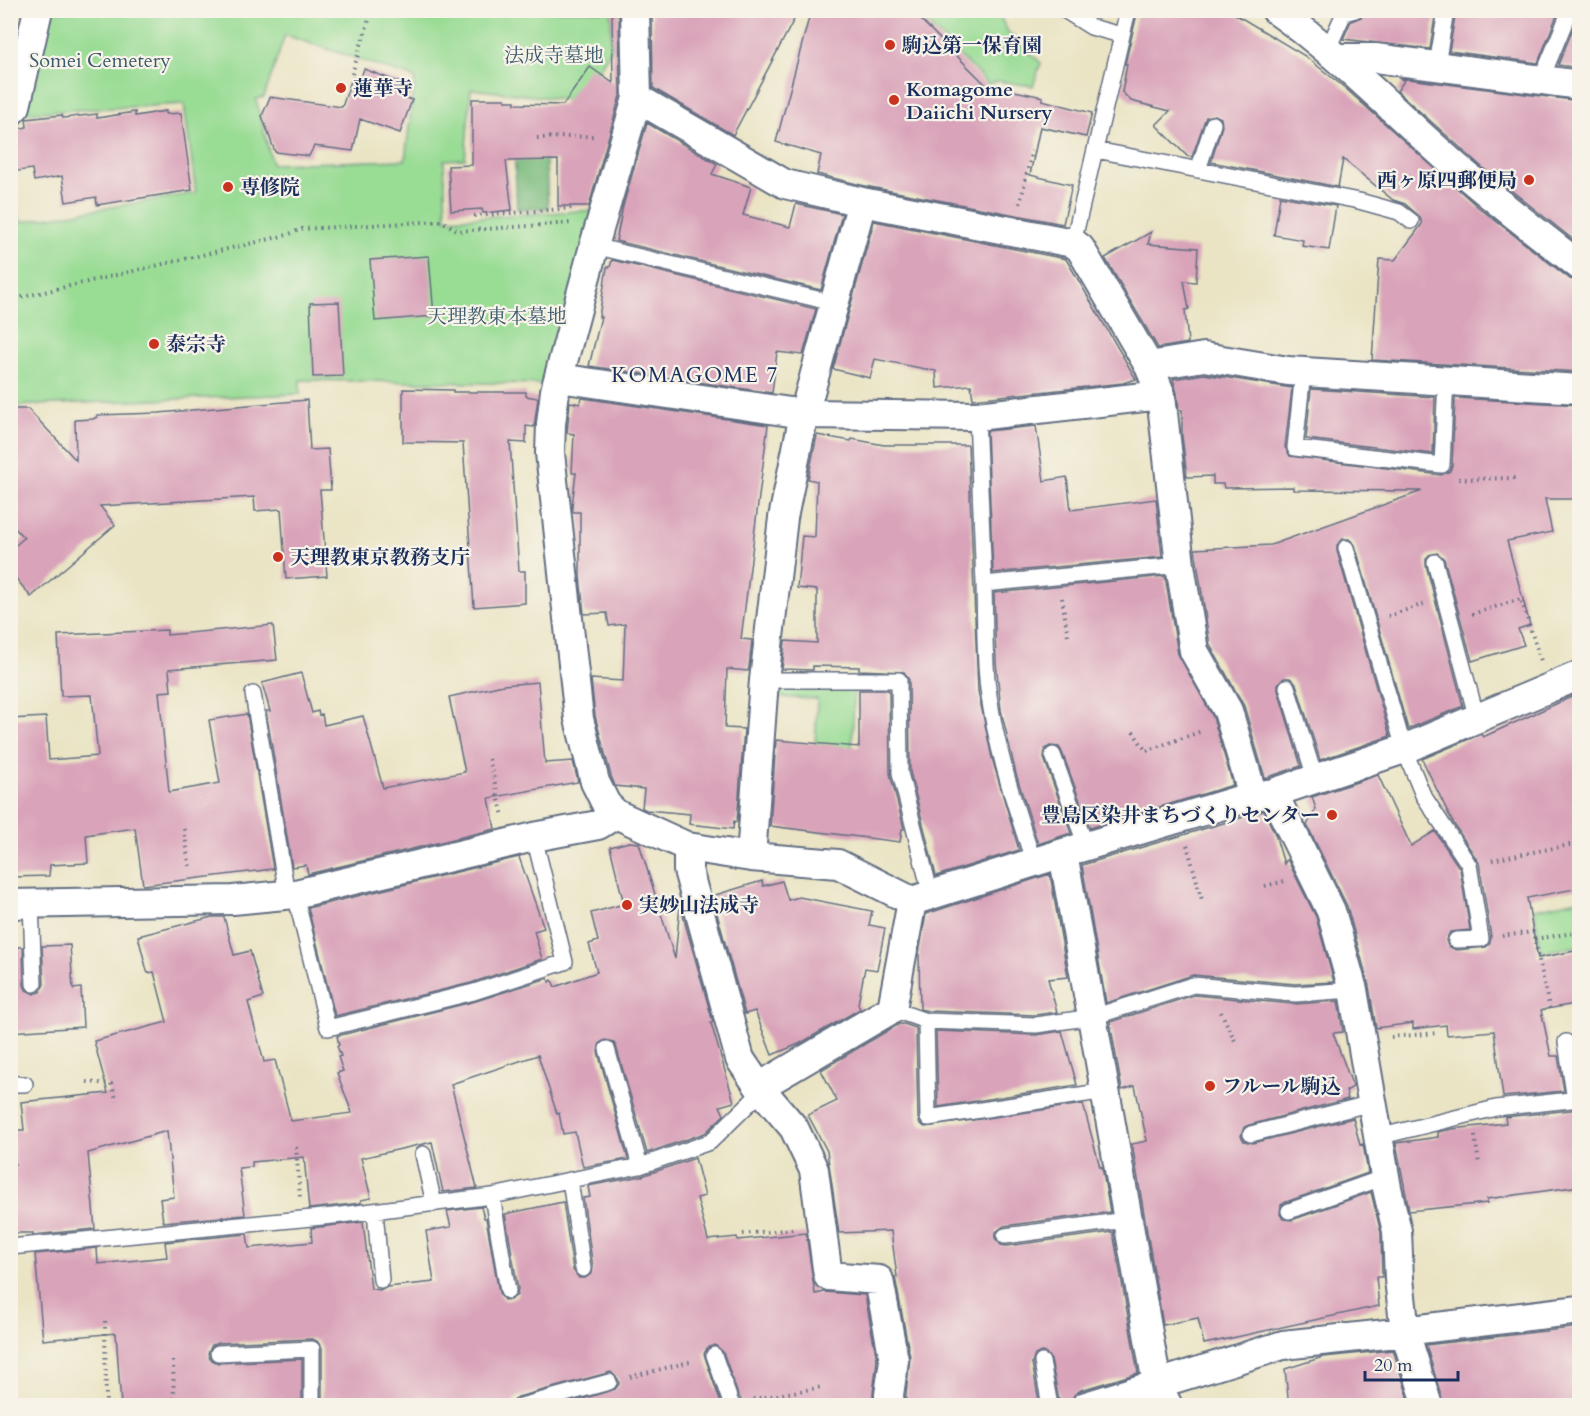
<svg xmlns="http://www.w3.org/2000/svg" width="1590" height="1416" viewBox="0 0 1590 1416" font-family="Cardo,'Noto Serif JP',serif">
<rect width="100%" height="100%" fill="#f7f3e8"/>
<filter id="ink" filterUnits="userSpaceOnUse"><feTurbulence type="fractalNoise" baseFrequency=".0167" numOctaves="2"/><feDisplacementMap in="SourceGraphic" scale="12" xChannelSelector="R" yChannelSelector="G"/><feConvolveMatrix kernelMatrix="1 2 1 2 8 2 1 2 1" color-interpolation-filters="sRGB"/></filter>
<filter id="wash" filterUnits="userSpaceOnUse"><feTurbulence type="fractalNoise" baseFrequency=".008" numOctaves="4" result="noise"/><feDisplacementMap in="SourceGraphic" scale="24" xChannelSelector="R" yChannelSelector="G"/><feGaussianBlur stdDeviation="1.35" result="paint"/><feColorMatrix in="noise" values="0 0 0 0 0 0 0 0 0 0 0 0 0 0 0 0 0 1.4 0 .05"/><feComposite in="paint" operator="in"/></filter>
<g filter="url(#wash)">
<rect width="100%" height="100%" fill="#eae4c4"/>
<path fill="#99dc94" stroke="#5a8679" stroke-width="1.5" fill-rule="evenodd" d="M46,11h582l-1,3h-16v36l-32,51 -108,-12 -6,70 -21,1 2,59 150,-9 -49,174 -247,-4v14l-289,12 -1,-200 6,-1 5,17 175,-29 -12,-89 -163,9zM285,35l130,43 -10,82 -133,4 -16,-65 8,-2z
M915,11h82l11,21 33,31 -8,23 -35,-5 -10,3z
M772,686l82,3 -2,64 -37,-3 2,-51 -45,-2z
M1579,900v46l-38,6 -7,-43z"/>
<path fill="#7abc7e" stroke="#4a766e" stroke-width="1.5" d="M545,141l3,67 -31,1 -3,-66z"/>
<g id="blocks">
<path fill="#d9a3b9" d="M612,10h7l1,86 -31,110h-31v-46l-52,1 6,49 -29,3 -1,-4 -31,2 -3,-45 24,-1v-66h33v2h10v3l48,1 27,-38 23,16z
M652,10h147l-66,125 -80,-47z
M811,10h100l75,75 57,12 -1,3 50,13 -6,24 -46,-10 -10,48 42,10 -9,39 -198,-38 -48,-12 4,-19 -45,-13z
M1138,10h90l77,46 40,32 133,119 92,72 10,3v90l-208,-12 7,-101 16,1 27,-36 -2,-7 -15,-13 -12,-4 -50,-41 -5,28 -127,-25 11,-36 -1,-8 -6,-3 -9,2 -14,40 -5,-1 -31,-31 14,-14 -39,-10 -9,-9 5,-28h-2z
M1369,10h67l-6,39 -87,-10 8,-18 10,-4z
M1456,10h103l-21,53 -89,-12z
M1580,11v57l-22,-3 21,-51z
M364,69l47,18 -5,11 6,2 -12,33 -40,-14 -7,32 -39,-5 -5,10 -34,-4 -13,-36 8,-19 72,10 10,-29 7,3z
M1400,78l180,23v144l-96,-76 -87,-78 7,-10z
M166,111v3l15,-1 11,77 -95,15 -1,-8 -30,5 -4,-26 -28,5 -2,-12 -22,3v-35l8,-1v-7l9,-2 -1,-8 36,-4 1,3 34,-4v4l38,-6v4z
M647,123l70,41 -5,10 39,13 -8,28 47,12 6,-23 46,10 -21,76 -205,-49 7,-35z
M1280,196l56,10 -7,44 -27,-4 1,-6 -29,-5z
M874,221l192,38 70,120 -13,4 -150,16 -2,-14 -34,3 -1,-17 -61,-12 -5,19 -37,-9z
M1151,232l-3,12 50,4 -2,34 -12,-1 5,28 -4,1 3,33 -30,5 -53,-90z
M429,256l5,60 -59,5 -5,-61z
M612,260l204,49 -13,46 -26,-3 -5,41 -183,-27 12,-49h-2l8,-50h3z
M339,302l4,74 -30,1 -3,-74z
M1204,374l88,14 -7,59 5,9 151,19 9,-4 2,-6 3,-67 125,7v94h-35l7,33 -45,9 23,84 -12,4 6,16 -52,16 -28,-102 -7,-6 -8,2 -3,4v6l37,141 -55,23 -53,-184 -6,-6h-6l-6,6v6l53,185 -70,24 -24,-76 -6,-6h-6l-6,6v6l23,76 -36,12 -21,-72 -34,-61 -15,-96 76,-4 151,-54 -129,-1v-3l-69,1 -1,-4h-10v-8l-26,1 -5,-41v-26h-3l-2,-17 -4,-14z
M403,389l50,1v2h73v4l12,2 -4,29 -8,-1v17l-16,-1 9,129h6v32l-51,4 -11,-164 -60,-1z
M1311,389l124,8 -2,57 -127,-15z
M582,398l186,27 -27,214 11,1 -3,27 -1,4 -21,-2 -2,59 19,1 -7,93 -3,-1 -1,8 -44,-5 1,-10 -44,-4 -4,-2 2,-19 -29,-3 -4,-10 -16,-60 -4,-37 32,2 2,-57 -16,2 -2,-13 -23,1 -4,-38v-64h-7l-1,-6 4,-33h-4l2,-39 -7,-1 3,-31 10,2z
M307,400l3,50 18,-1 3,41h-11l7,86 -41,3 -5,-70 -26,2 -1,-14 -154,9 15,19 -84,72 -21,-26v-21l14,-12 -14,-15v-114h18l48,51 -1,-40 18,-1 4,-2v-2l62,-2z
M1036,426l8,55 23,-4 4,33 85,-11 6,58 -169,16 -6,-142z
M817,435l34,6 1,-2 32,6h84l10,246 14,67 27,92 -83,26 -26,-104 -1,-92 -5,-8 -45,-2v-3l-46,-1v4l-31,-1 3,-28 32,2v-53l-20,-2 5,-52 13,1 2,-56 -9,-2z
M1165,576l13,78 35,63 20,68 -143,43 -28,-76 -3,-5 -9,-1 -5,3 -1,9 27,75 -33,11 -22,-70 -15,-64 -5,-48 -2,-69z
M273,625l4,35 -108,9 2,22 -12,1 10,100 51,-9 -11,-63 38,-6 26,155 -130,16 -8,-57 -49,7 2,28 -38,2 -1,11 -39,1v-158l36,-2 3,43 49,-4 -6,-61 -31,1 -3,-61 109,-5v5z
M301,673l11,40 6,-2 1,4 3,-1 2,11 39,-9 20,72 82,-16 -16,-75 54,-12 35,-3 7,81 28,-2 5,21 -89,16 6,31 -187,45 -2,-9 -14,2 -26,-156h4l-8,-28z
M859,690h30l1,83 14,56h-2l-2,13 -130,-16 6,-86 83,7z
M1580,693v195l-53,10 11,60 42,-8v53l-39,7 10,46h7l6,35 -61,6 -9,-66 -47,4 -1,-10 -33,4v-6l-37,5 -7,-42 -22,-80 -40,-81 9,-16 -4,-12 66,-22 33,71 24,-15 25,38 10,61 -20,2 -4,8 2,6 8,4 30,-3 4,-4 1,-6 -12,-74 -27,-42 -30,-62 59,-25 2,3z
M1264,811l11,23 9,30 3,-5 29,58 18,65 -39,2 -102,-9 -87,28 -24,-138z
M629,842l10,1 36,116 5,-54 33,117 -2,1 23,79 -14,4 4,9 -19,18 -58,20 -31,-107 -3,-4 -8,-2 -5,3 -2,9 30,107 -45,8 -8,-35 -12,2 -4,-21 -2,1 -19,-59 -87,29 26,104 -34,4 -11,-50 -71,16 10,40 -10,2v3l-52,6 -5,-52 -52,5v5l-13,1 6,47 -82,7 -3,-23 14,-2 -7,-66 -79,22 7,76 -62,6v-2h-23v-69h5l-3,-34h12l-3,-28 87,-9 -14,-52 73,-19 -13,-50 -6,1 -1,-2 -9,-35 74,-19h12l10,38 16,-4 13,46 -15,5 16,60 11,-2 16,61 61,-8 -15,-40 6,-2 -5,-14 3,-1 -4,-10 2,-1 -2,-9 139,-35 72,-23 1,4 3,-2 3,7 42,-15 -8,-28 9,-3 -7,-28 33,-9 -14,-57z
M519,857l25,71 -10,3 8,28 -71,24 -136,33 -27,-108z
M1050,874l18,103 -20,2 9,33 -22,3 -107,-4 -8,-2 -1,-56 7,-39z
M762,881l1,5 19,-5 6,19 11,-3 73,14 -3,14 16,3 -8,42 -12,-2 -7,36 2,5 -61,35 -27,11 -17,-44 -10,3 -33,-118z
M70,945l3,44 8,-1 2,39 -73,5v-85h13l1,38 2,5 8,4 6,-2 4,-8 -2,-38z
M1194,995l100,9 44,-3 5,31 -10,1 20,54 -7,4 2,8 -99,26 -5,2 -3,9 3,5 9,2 100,-25 7,27 3,-1 5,29 -82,29 -5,3 -1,9 3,5 9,1 79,-28 10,41 1,44h-6l3,29 -175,38 -6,-26 -35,7 -31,-181 15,-3 -12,-55 -13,4 -12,-68z
M899,1024h5l12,4 2,90 2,6 5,3 158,-23 17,63h2l8,45 -106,14 -8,6 -1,6 6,7 5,1 107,-14 25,141 -57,17 -7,5 -4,11h-10l-9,-46 -5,-7 -5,-1 -6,3 -3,8 8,43h-134v-11l4,-38 -15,-80h2l-6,-46 -52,2 -12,-82 -19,-36 29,-14 -16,-31z
M936,1031l100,4 26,-4 15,54 -139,22z
M1580,1109v77l-93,13v4l-78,8 -13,-68 42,-6v-5l14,-3 54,-6 -1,-6z
M695,1158l10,38 -8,2 11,42 29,-3 1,3 68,-7 9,61 10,-2 40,3 12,65 -4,33v13h-128l-7,-11 -15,-43 -8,-7 -8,3 -3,6 17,50 -3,2h-158l55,-17 4,-5 -1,-5 -7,-7 -93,25 -4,3 -2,6h-26v-3l-164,3v-58l-5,-7 -5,-2 -94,4 -6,2 -4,8 2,6 8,4 84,-4v47h-181l-5,-73 -73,7 -8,-86 62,-6 1,16 69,-7 -2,-15 82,-8 2,14 63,-6 -1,-14 52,-6 8,67 11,1 5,-3 47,-5 -8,-51 25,-4 -4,-16 34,-4 3,11h2l13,75 5,7h6l7,-5 1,-6 -13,-75 58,-12 10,68 6,8h6l7,-5 1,-5 -10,-70 7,-1 -2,-11 54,-10z
M1580,1327v79h-136l-18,-61z
M1393,1350l18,56h-122l-4,-37 38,-12z"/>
</g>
</g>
<g filter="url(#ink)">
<use href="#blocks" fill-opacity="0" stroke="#636e82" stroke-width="1.5"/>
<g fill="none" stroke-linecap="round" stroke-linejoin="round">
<g stroke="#636e82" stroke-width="18">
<path id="lane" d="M1064,10l27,17 30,8
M1327,51l17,-38 11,-3
M1437,65l9,-55
M1541,80l29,-70
M1096,150l263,51 40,11 12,9
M1198,170l15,-46
M1073,243l55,-233
M594,246l240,57
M1303,372l-8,76 147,17 4,-86
M977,416l7,168 196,-19
M1346,548l58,201 19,46 46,70 12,74 -25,1
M1435,562l42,157
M984,584c1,34 0,71 4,105 8,60 27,117 46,174
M764,680h135l1,93 31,122
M1287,687l28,91
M253,694l34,200
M1053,755l33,91
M295,894l33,134 146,-36 91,-30 -31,-125
M31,904l3,80
M892,1009l34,12 110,4 57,-8 100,-32 102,9 58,-4
M926,1021l2,97 178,-27
M1566,1042l9,58
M607,1049l33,117
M10,1084h15
M1251,1134l121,-31
M1378,1137l118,-29 84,-9
M423,1154l11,50
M570,1180l13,89
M492,1196l16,95
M375,1211l6,69
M1289,1211l96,-34
M1005,1236l121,-16
M10,1247l323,-31 159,-20 78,-16 70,-14 70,-24 52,-51
M218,1353l94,-4v57
M714,1355l18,51
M1042,1362l8,44
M521,1406l88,-24"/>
</g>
<g stroke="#636e82" stroke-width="32">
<path id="street" d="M1276,10c66,47 122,106 183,159 39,34 80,65 121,97
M1337,58h38l205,27
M637,98l148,86 77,18 211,41 7,5 69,118 12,29 19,170 14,86 34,60 25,85
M10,112l6,-6 22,-96
M862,202l-58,212 173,2 184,-21
M1149,366l55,-9 84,14 292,18
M559,378l245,36 -21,104 -19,162 -13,177
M1273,793l58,118 22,79 34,198 10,43 2,48 6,53 23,74
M616,814l-10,-10 -11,-22 -16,-63 -29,-266 1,-29 4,-33 39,-145 43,-148 -2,-88
M688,847v23l52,189 19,28 35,41 20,42 14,106 51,4 15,80 -5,35 1,11
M1063,853l94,531 11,22
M10,904l223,-4 62,-6 239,-57 64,-12 18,-11 72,33 63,10 87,7 74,37 151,-48 190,-57 20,-3 131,-44 176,-74
M759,1087l133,-78 20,-108
M1086,1406l197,-61 122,-13 15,-3 160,-19"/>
</g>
<path stroke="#636e82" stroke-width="4" stroke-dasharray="1.5 4.5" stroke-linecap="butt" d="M352,74l20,-64
M537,138l58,-2
M1020,204l12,-53
M474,216l100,-8
M10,300l277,-65 15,-6 140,-8 16,10 112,-8
M1459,479l59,-1
M1062,598l6,38
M1472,614l49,-15 20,62
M1388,616l36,-12
M1133,732l13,19 56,-20
M489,759l14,57
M184,829l6,41
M1187,845l15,55
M1492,860l88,-17
M1265,886l20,-5
M1502,936l31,-4 17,79
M1535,939l45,-7
M1221,1012l14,29
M1391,1037l47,-4
M87,1082l24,2 6,17
M1475,1136l4,28
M296,1147l4,50
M743,1234l51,-5
M105,1321l1,85
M173,1361l1,45
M630,1377l63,-16
M753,1399l70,-12"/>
<use href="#lane" stroke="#fff" stroke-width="15"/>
<use href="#street" stroke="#fff" stroke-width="28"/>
</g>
</g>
<g fill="#c8321e" stroke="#f7f3e8" stroke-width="2">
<circle cx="890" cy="45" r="6"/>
<circle cx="341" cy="88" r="6"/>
<circle cx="894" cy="100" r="6"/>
<circle cx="1529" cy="180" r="6"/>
<circle cx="228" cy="187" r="6"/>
<circle cx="154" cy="344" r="6"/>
<circle cx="278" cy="557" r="6"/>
<circle cx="1332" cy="815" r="6"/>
<circle cx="627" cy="905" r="6"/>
<circle cx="1210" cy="1086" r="6"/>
</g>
<g text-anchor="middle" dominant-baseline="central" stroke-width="4.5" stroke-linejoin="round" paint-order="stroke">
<g font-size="20" font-weight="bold" fill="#1b2f5e" stroke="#f7f3e8" text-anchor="start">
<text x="902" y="45">駒込第一保育園</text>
<text x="353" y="88">蓮華寺</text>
<text x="906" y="89">Komagome<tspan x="906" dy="23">Daiichi Nursery</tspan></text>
<text x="1517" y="180" text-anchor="end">西ヶ原四郵便局</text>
<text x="240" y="187">専修院</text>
<text x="166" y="344">泰宗寺</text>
<text x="290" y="557">天理教東京教務支庁</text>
<text x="1320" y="815" text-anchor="end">豊島区染井まちづくりセンター</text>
<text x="639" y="905">実妙山法成寺</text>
<text x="1222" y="1086">フルール駒込</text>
</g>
<g font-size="20" fill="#3a5a6c" stroke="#f7f3e8">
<text x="554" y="55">法成寺墓地</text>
<text x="100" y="60">Somei Cemetery</text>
<text x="497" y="316">天理教東本墓地</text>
</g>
<g font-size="21" letter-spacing="1.5" fill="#1b2f5e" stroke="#f7f3e8">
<text x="695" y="375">KOMAGOME 7</text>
</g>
</g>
<rect width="1590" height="1416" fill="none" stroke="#f7f3e8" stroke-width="36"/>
<path d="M1365 1371v9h93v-9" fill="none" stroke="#1b2f5e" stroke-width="3"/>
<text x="1374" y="1371" font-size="18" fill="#1b2f5e" stroke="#f7f3e8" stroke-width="4.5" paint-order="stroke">20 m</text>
</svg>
